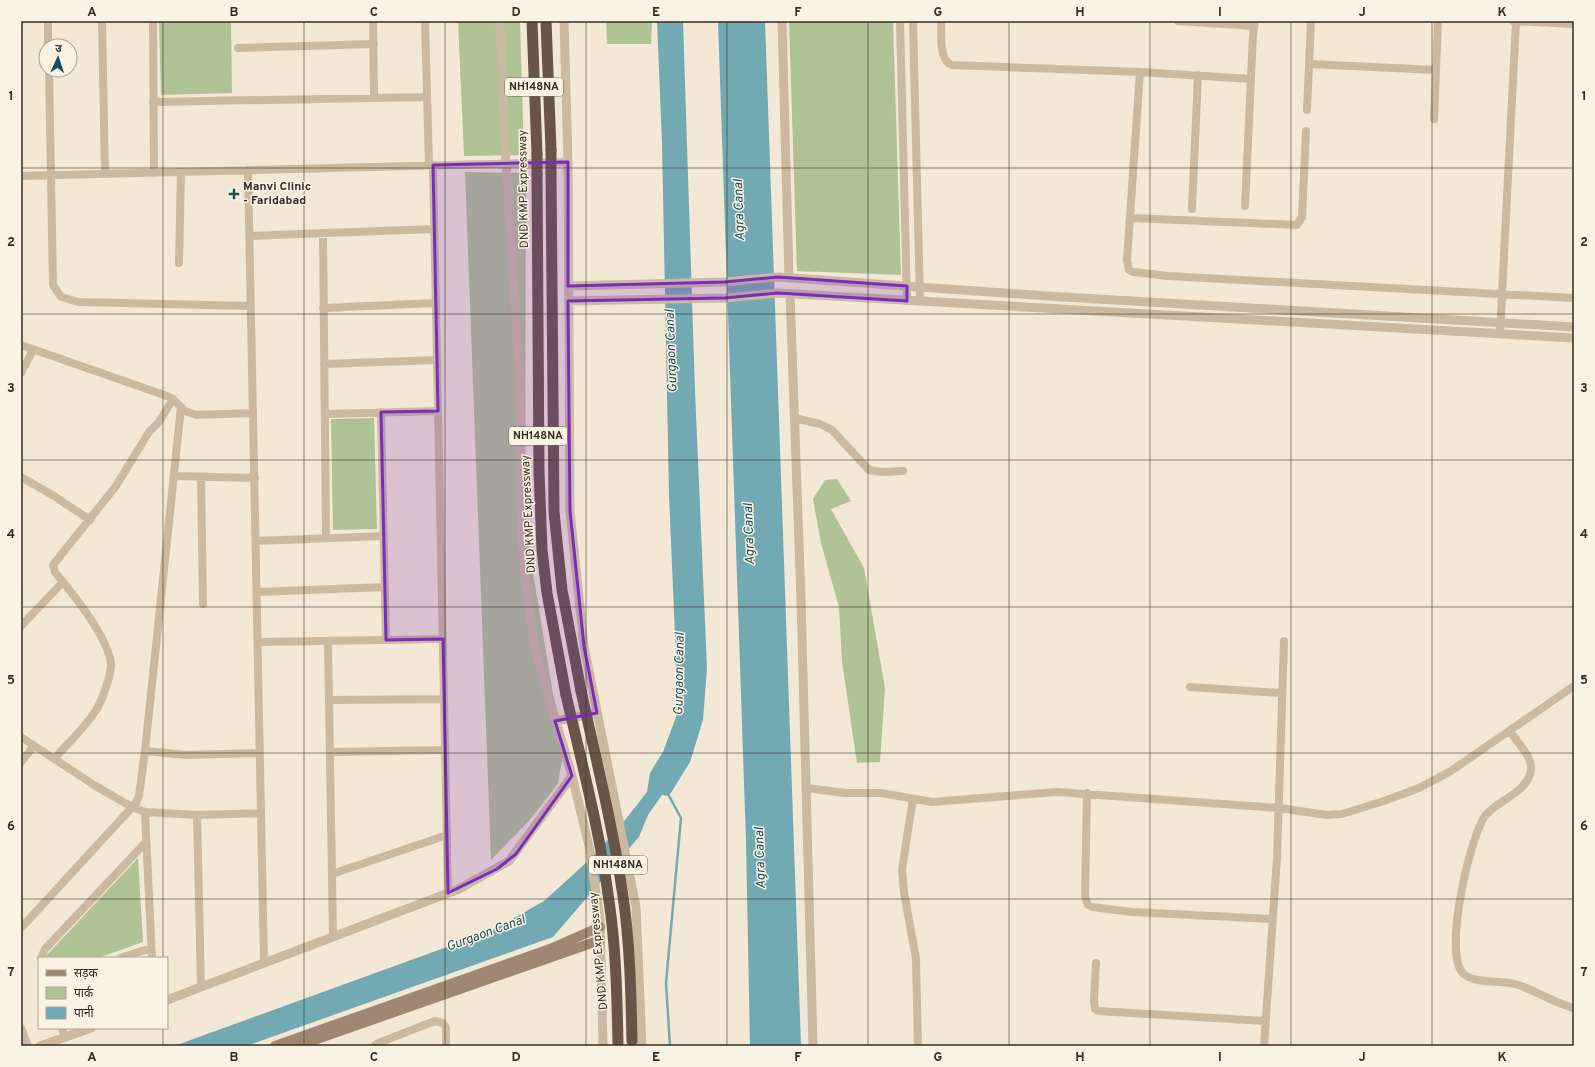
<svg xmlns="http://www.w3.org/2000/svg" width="1595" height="1067" viewBox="0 0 1595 1067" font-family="Overpass,'Noto Sans Devanagari',sans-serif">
<rect width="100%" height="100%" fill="#f3e8d6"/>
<path fill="#afc395" d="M159,21h72l1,72 -71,2z
M458,21h62l4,134 -60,1z
M606,21h46l-1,23h-44z
M789,21h104l8,254 -104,-4z
M465,172l61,1 -1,338 6,50 32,193 -5,30 -30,38 -37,38z
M374,418l3,111 -44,1 -2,-111z
M837,479l14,22 -20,8 33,59 21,120 -5,74 -23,1 -15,-101 -3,-55 -18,-64 -8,-44 12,-19z
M138,858l5,84 -45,16h-54z"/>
<path fill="#73a9b2" d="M657,21h26l12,370 12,277 -4,52 -13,42 -21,34 -7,-1 -14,20 -9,22 -86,100 -307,109h-72l317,-115 53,-30 44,-40 30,-32 29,-37 3,-19 13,-21 13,-35 1,-35 -8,-187 -7,-352z
M718,21h47l36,1025h-51l-4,-205z"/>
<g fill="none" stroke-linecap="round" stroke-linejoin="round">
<path stroke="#73a9b2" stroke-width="2.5" d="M668,794l13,24 -15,165 4,63"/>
<path stroke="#cbb9a1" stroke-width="8" d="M48,21v25
M102,21l3,153
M153,21l1,152
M373,21l1,77
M425,21l4,144
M900,21l7,280
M913,21l7,280
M941,21c1,12 -3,39 11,44l188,7 111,7
M1178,21l76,5
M1513,21l61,3
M238,48l136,-4
M1309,64l127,6
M49,70l4,215 8,12 18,5 172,4
M1140,72l-13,188 2,10 4,2 35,4 406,22
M153,102l274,-5
M1307,110l4,-89
M1434,119l4,-98
M433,165l15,728
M248,170l16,793
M21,176l547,-14
M1245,206l8,-171 2,-14
M1192,209l6,-134
M1131,218l166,7 5,-8 4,-86
M323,233l3,305
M250,236l184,-7
M179,263l2,-91
M323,308l113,-5
M1500,334l16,-313
M21,345l146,51 6,3 12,12 11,4 57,-2
M324,364l113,-4
M21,373l12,-23
M381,412l5,228
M325,414l113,-3
M794,418l26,6 12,6 37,40 13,2 21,-1
M174,476l81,2
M21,477l33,19 36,24
M201,477l2,127
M256,541l128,-5
M257,592l128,-5
M21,626l42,-44
M328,641l5,296
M258,642l185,-3
M1190,687l91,6
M329,700l115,-1
M1510,731c6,10 23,26 21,39 -3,23 -34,30 -46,46 -15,21 -44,143 -20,159 13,9 35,5 50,9 21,6 38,19 59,24
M21,737l73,48 38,22 13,5 52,3 64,-2
M145,751l42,4 73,-2
M330,752l115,-2
M54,759c14,-16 31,-31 42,-49 6,-9 16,-37 15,-47 -4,-27 -38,-69 -56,-91l-2,-7 63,-79 33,-54 10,-10 14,-23
M21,762l13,-16
M806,788l39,5h36l51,9 125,-10 222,16 48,7 15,-1 42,-13 35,-13 32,-17 123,-85
M1087,793l-2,103 3,9 4,2 40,5 140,7
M913,799l-11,70 2,23 12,67 2,87
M145,812l7,146
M197,815l4,172
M332,874l115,-39
M21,928l115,-125 3,-7 6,-45 36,-344
M41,958l4,-9 101,-107
M120,958l31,-10
M1096,963l-2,37 1,9 3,2 167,10
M21,1028l7,18
M62,1028l3,10
M374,1046l4,-3 57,-22 8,2 3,5v18
M1264,1046l13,-188 7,-217"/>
<path stroke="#cbb9a1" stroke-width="9" d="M500,21l6,143 15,232v113l4,69 9,68 38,130 17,70 11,74 3,126
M564,21l4,141 2,349 14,135 52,261 6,139
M782,21l7,257
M568,286l156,-4 54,-5 269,19 527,31
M790,294l11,305 12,447
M568,301l157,-3 53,-5 796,45
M555,721l38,-7
M167,1000l292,-111 50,-28 63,-85
M40,1046l51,-18"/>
<path stroke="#9f8773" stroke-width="10" d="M275,1046l275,-97 50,-22
M297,1046l303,-106"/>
<path stroke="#685548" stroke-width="11" d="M532,21l5,133
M546,21l5,129
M551,173l3,339 8,78 19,101
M537,174l2,297 3,79 5,43 19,102"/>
<path stroke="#685548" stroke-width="11" d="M551,150v23
M537,154v20
M581,691c15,68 32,136 42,205 7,48 8,97 9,145
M566,695c16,69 34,137 43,206 7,47 8,95 9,143"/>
</g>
<path fill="#7b2cbf" fill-opacity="0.2" stroke="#7b2cbf" stroke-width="3" stroke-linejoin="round" d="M568,162v124l156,-4 54,-5 129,9v15l-129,-8 -53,5 -157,3 2,210 14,135 13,67 -42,8 17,55 -56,78 -19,15 -49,24 -5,-254 -57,1 -5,-228 57,-1 -5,-246z"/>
<path fill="none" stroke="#352c25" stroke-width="1" stroke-opacity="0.55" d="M163,21v937M304,21v1025M445,21v1025M586,21v1025M727,21v1025M868,21v1025M1009,21v1025M1150,21v1025M1291,21v1025M1432,21v1025M21,168h1553M21,314h1553M21,460h1553M21,607h1553M21,753h1553M21,899h1553M163,1028v18"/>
<path fill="#174e5a" stroke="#faf2e2" stroke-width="1.5" d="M232 188h4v4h4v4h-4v4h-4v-4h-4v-4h4z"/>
<g text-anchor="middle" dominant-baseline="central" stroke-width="3" stroke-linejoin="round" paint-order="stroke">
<g fill="#faf2e2" stroke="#70675e" stroke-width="1">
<rect x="505" y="78" width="58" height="18" rx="3"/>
<rect x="509" y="427" width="58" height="18" rx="3"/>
<rect x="589" y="856" width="58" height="18" rx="3"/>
</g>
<g font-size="11" font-weight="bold" fill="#352c25">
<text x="534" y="87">NH148NA</text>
<text x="538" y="436">NH148NA</text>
<text x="618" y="865">NH148NA</text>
</g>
<g font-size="12" font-weight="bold" fill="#352c25" stroke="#faf2e2" text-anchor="start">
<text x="243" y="187">Manvi Clinic<tspan x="243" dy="14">- Faridabad</tspan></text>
</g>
<g font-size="12" fill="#352c25" stroke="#faf2e2">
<text transform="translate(524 189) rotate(-91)">DND KMP Expressway</text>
<text transform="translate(529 514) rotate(-93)">DND KMP Expressway</text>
<text transform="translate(599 951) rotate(-95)">DND KMP Expressway</text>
</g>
<g font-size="13" font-style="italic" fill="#174e5a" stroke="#faf2e2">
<text transform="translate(740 210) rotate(-92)">Agra Canal</text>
<text transform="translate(672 351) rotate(-92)">Gurgaon Canal</text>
<text transform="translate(750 534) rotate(-92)">Agra Canal</text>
<text transform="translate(680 674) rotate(-89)">Gurgaon Canal</text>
<text transform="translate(761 858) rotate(-92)">Agra Canal</text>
<text transform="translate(486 934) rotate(-20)">Gurgaon Canal</text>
</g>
</g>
<rect width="1595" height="1067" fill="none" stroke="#faf2e2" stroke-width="44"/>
<rect x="38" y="957" width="130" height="72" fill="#faf2e2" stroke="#aba396"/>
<rect x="46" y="970" width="20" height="6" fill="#9f8773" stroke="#aba396"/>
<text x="74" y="977" font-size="12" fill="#352c25">सड़क</text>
<rect x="46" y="987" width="20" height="12" fill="#afc395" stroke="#aba396"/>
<text x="74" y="997" font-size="12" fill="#352c25">पार्क</text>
<rect x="46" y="1007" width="20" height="12" fill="#73a9b2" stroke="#aba396"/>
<text x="74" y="1017" font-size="12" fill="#352c25">पानी</text>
<g transform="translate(58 58) rotate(3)"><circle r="19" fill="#faf2e2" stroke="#aba396"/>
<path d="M0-3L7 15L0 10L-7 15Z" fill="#174e5a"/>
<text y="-6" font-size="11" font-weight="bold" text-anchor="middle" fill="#352c25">उ</text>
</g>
<rect x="22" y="22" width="1551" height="1023" fill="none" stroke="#352c25" stroke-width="1.5"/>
<g font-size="13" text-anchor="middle" font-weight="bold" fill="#352c25">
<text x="92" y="16">A</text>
<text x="234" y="16">B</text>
<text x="374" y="16">C</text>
<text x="516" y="16">D</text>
<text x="656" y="16">E</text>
<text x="798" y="16">F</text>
<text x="938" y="16">G</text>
<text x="1080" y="16">H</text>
<text x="1220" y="16">I</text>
<text x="1362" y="16">J</text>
<text x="1502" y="16">K</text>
<text x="11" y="100">1</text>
<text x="1584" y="100">1</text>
<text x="11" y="246">2</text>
<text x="1584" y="246">2</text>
<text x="11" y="392">3</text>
<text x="1584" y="392">3</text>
<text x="11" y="538">4</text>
<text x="1584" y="538">4</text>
<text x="11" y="684">5</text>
<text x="1584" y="684">5</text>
<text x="11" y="830">6</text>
<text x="1584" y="830">6</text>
<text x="11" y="976">7</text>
<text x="1584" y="976">7</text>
<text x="92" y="1061">A</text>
<text x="234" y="1061">B</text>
<text x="374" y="1061">C</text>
<text x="516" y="1061">D</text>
<text x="656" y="1061">E</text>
<text x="798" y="1061">F</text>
<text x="938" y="1061">G</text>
<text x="1080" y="1061">H</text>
<text x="1220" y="1061">I</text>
<text x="1362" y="1061">J</text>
<text x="1502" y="1061">K</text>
</g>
</svg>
